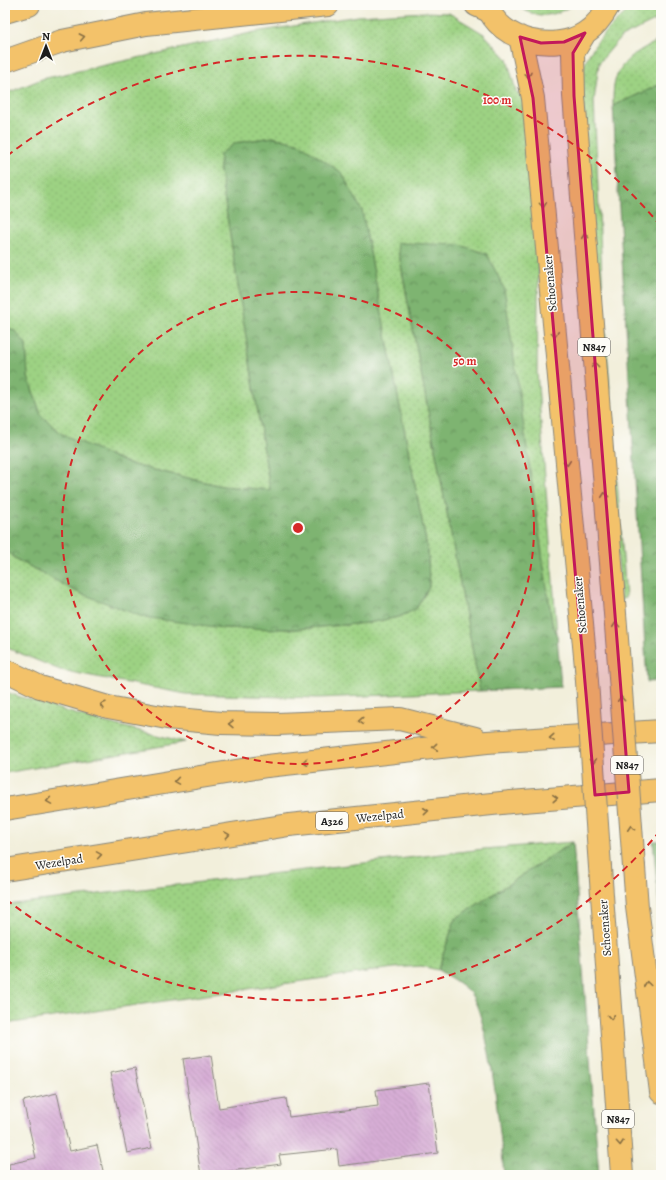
<svg xmlns="http://www.w3.org/2000/svg" width="666" height="1180" viewBox="0 0 666 1180" font-family="Alegreya,serif">
<defs>
<pattern id="grass-dots" width="8" height="8" patternUnits="userSpaceOnUse"><rect width="8" height="8" fill="#9dd283"/><path d="M2 2h.1M6 6h.1" fill="none" stroke="#87b471" stroke-width="1.8" stroke-linecap="round"/></pattern>
<pattern id="forest-crowns" width="20" height="18" patternUnits="userSpaceOnUse"><rect width="20" height="18" fill="#7eb471"/><path d="M2 6a3 3 0 1 1 6 0M12 15a3 3 0 1 1 6 0" fill="none" stroke="#66925c"/></pattern>
<pattern id="building-back-hatch" width="6" height="6" patternUnits="userSpaceOnUse"><rect width="6" height="6" fill="#d7aed6"/><path d="M-1 5l2 2M0 0l6 6M5-1l2 2" fill="none" stroke="#b895b7"/></pattern>
</defs>
<rect width="100%" height="100%" fill="#fdfcf7"/>
<filter id="ink" filterUnits="userSpaceOnUse"><feTurbulence type="fractalNoise" baseFrequency=".025" numOctaves="2"/><feDisplacementMap in="SourceGraphic" scale="8" xChannelSelector="R" yChannelSelector="G"/><feConvolveMatrix kernelMatrix="1 2 1 2 8 2 1 2 1" color-interpolation-filters="sRGB"/></filter>
<filter id="wash" filterUnits="userSpaceOnUse"><feTurbulence type="fractalNoise" baseFrequency=".012" numOctaves="4" result="noise"/><feDisplacementMap in="SourceGraphic" scale="16" xChannelSelector="R" yChannelSelector="G"/><feGaussianBlur stdDeviation="0.9" result="paint"/><feColorMatrix in="noise" values="0 0 0 0 0 0 0 0 0 0 0 0 0 0 0 0 0 1.4 0 .05"/><feComposite in="paint" operator="in"/></filter>
<g filter="url(#wash)">
<rect width="100%" height="100%" fill="#f2efdb"/>
<path fill="url(#grass-dots)" stroke="#5c7750" d="M515,5h57c-21,14 -36,13 -57,0z
M634,5h27v13l-40,19 -22,26 -5,38 9,198 23,297 -5,6 -39,-514c1,-7 0,-15 2,-22 8,-24 32,-44 50,-61z
M425,12l24,1 35,21 23,25 9,32 8,8 15,142 -2,131 20,262 -5,-11 -22,-151 -133,-229 83,448 -162,7 -132,-4 -126,-24 -55,-23v-97l11,9 61,33 145,36 75,1 70,-6 32,-6 17,-8 13,-22 -1,-35 -66,-341 -62,-67 -27,-7 -38,6 -15,12v16l50,319 -48,-4 -93,-22 -67,-30 -21,-19 -13,-38 -2,-33 -11,-13 -10,-5v-232l37,-15 213,-47 103,-16z
M661,40v44l-48,22c0,-8 0,-18 2,-25 6,-22 27,-33 46,-41z
M5,692l86,27 95,23 -181,31z
M573,842l-118,77 -17,51 -17,-4 -27,2 -389,56v-119l479,-56z"/>
<path fill="url(#forest-crowns)" stroke="#4d6846" d="M661,84v597l-14,1 -34,-576z
M273,137l27,7 42,29 20,38 66,341 1,35 -13,22 -17,8 -32,6 -70,6 -75,-1 -79,-11 -66,-25 -61,-33 -11,-9v-224l10,5 11,13 2,33 13,38 21,19 67,30 93,22 48,4 -50,-319v-17l15,-11z
M397,243l63,2 27,9 17,34 48,335 5,11 4,53 -81,4z
M653,841h8v87z
M573,842l26,333h-95c-3,-36 -14,-157 -34,-182 -9,-10 -21,-16 -32,-23l17,-51z"/>
<g id="blocks">
<path fill="url(#building-back-hatch)" d="M211,1055l8,53 67,-10 3,19 89,-11 -2,-16 53,-7 9,70 -99,13 -2,-17 -58,6 2,9 -80,11 -18,-116z
M135,1068l17,80 -25,5 -17,-80z
M57,1093l13,58 27,-6 7,30h-94l-1,-11 27,-6 -13,-57z"/>
</g>
</g>
<g filter="url(#ink)">
<use href="#blocks" fill-opacity="0" stroke="#87867c" stroke-width="1"/>
<g fill="none" stroke-linecap="round" stroke-linejoin="round">
<g stroke="#87867c" stroke-width="24">
<path id="primary" d="M487,5c12,37 68,48 98,28 11,-7 18,-17 24,-28
M585,33l-12,20 1,43 45,568
M520,37l13,61 53,569
M600,867l22,308
M634,867l3,40 24,185"/>
</g>
<g stroke="#87867c" stroke-width="24">
<path id="motorway" d="M476,5l13,6
M5,12l24,-7
M5,61l57,-20 84,-17 182,-19
M5,670l35,17 68,20 59,11 54,5 56,1 123,-5 75,19
M5,809l262,-43 220,-24 174,-11
M5,870l284,-45 222,-23 150,-12"/>
</g>
<use href="#primary" stroke="#f3c26a" stroke-width="22"/>
<use href="#motorway" stroke="#f3c26a" stroke-width="22"/>
<g stroke="#87867c" stroke-width="24" stroke-linecap="butt">
<path id="primary-bridge" d="M619,664l15,203
M586,667l14,200"/>
</g>
<use href="#primary-bridge" stroke="#f3c26a" stroke-width="22"/>
</g>
<defs><path id="oneway-chevron" d="M-2-3.5L2.5 0L-2 3.5" fill="none" stroke-width="1.6" stroke-linecap="round" stroke-linejoin="round"/></defs>
<g stroke="#886f43">
<use href="#oneway-chevron" transform="translate(82 37) rotate(-11)"/>
<use href="#oneway-chevron" transform="translate(528 75) rotate(78)"/>
<use href="#oneway-chevron" transform="translate(543 205) rotate(85)"/>
<use href="#oneway-chevron" transform="translate(585 236) rotate(-95)"/>
<use href="#oneway-chevron" transform="translate(555 334) rotate(85)"/>
<use href="#oneway-chevron" transform="translate(595 365) rotate(-95)"/>
<use href="#oneway-chevron" transform="translate(567 463) rotate(85)"/>
<use href="#oneway-chevron" transform="translate(605 495) rotate(-95)"/>
<use href="#oneway-chevron" transform="translate(616 625) rotate(-95)"/>
<use href="#oneway-chevron" transform="translate(621 699) rotate(-94)"/>
<use href="#oneway-chevron" transform="translate(103 705) rotate(-164)"/>
<use href="#oneway-chevron" transform="translate(361 721) rotate(177)"/>
<use href="#oneway-chevron" transform="translate(231 724) rotate(-179)"/>
<use href="#oneway-chevron" transform="translate(552 738) rotate(176)"/>
<use href="#oneway-chevron" transform="translate(435 747) rotate(174)"/>
<use href="#oneway-chevron" transform="translate(593 761) rotate(86)"/>
<use href="#oneway-chevron" transform="translate(305 762) rotate(174)"/>
<use href="#oneway-chevron" transform="translate(177 781) rotate(171)"/>
<use href="#oneway-chevron" transform="translate(555 798) rotate(-4)"/>
<use href="#oneway-chevron" transform="translate(49 801) rotate(171)"/>
<use href="#oneway-chevron" transform="translate(426 811) rotate(-6)"/>
<use href="#oneway-chevron" transform="translate(631 828) rotate(-94)"/>
<use href="#oneway-chevron" transform="translate(227 835) rotate(-9)"/>
<use href="#oneway-chevron" transform="translate(99 855) rotate(-9)"/>
<use href="#oneway-chevron" transform="translate(647 984) rotate(-98)"/>
<use href="#oneway-chevron" transform="translate(611 1017) rotate(86)"/>
<use href="#oneway-chevron" transform="translate(620 1143) rotate(86)"/>
</g>
</g>
<path fill="#c2185b" fill-opacity="0.2" stroke="#c2185b" stroke-width="3" stroke-linejoin="round" d="M585,33l-12,20 1,43 55,696 -34,3 -62,-697 -13,-61 21,6 23,-1z"/>
<g fill="none" stroke="#d62828" stroke-width="2" stroke-dasharray="7 5">
<circle cx="298" cy="528" r="236"/>
<path d="M660 831A472 472 0 0 1 7 900M7 156A472 472 0 0 1 660 225"/>
</g>
<g text-anchor="middle" dominant-baseline="central" stroke-width="3" stroke-linejoin="round" paint-order="stroke">
<g fill="#fdfcf7" stroke="#605f5e" stroke-width="1">
<rect x="578" y="338" width="32" height="18" rx="3"/>
<rect x="611" y="756" width="32" height="18" rx="3"/>
<rect x="316" y="812" width="32" height="18" rx="3"/>
<rect x="602" y="1110" width="32" height="18" rx="3"/>
</g>
<g font-size="11" font-weight="bold" fill="#1c1c1c">
<text x="594" y="347">N847</text>
<text x="627" y="765">N847</text>
<text x="332" y="821">A326</text>
<text x="618" y="1119">N847</text>
</g>
<g font-size="12" fill="#1c1c1c" stroke="#fdfcf7">
<text transform="translate(550 283) rotate(-95)">Schoenaker</text>
<text transform="translate(580 605) rotate(-95)">Schoenaker</text>
<text transform="translate(380 816) rotate(-6)">Wezelpad</text>
<text transform="translate(59 862) rotate(-9)">Wezelpad</text>
<text transform="translate(605 928) rotate(-94)">Schoenaker</text>
</g>
</g>
<circle cx="298" cy="528" r="6" fill="#d62828" stroke="#fdfcf7" stroke-width="2"/>
<g font-size="12" text-anchor="middle" font-weight="bold" fill="#d62828" stroke="#fdfcf7" stroke-width="3" stroke-linejoin="round" paint-order="stroke">
<text x="497" y="104">100 m</text>
<text x="465" y="365">50 m</text>
</g>
<rect width="666" height="1180" fill="none" stroke="#fdfcf7" stroke-width="20"/>
<g transform="translate(46 46)" stroke="#fdfcf7" stroke-width="3" paint-order="stroke">
<path d="M0-3L7 15L0 10L-7 15Z" fill="#1c1c1c"/>
<text y="-6" font-size="11" font-weight="bold" text-anchor="middle" fill="#1c1c1c">N</text>
</g>
</svg>
